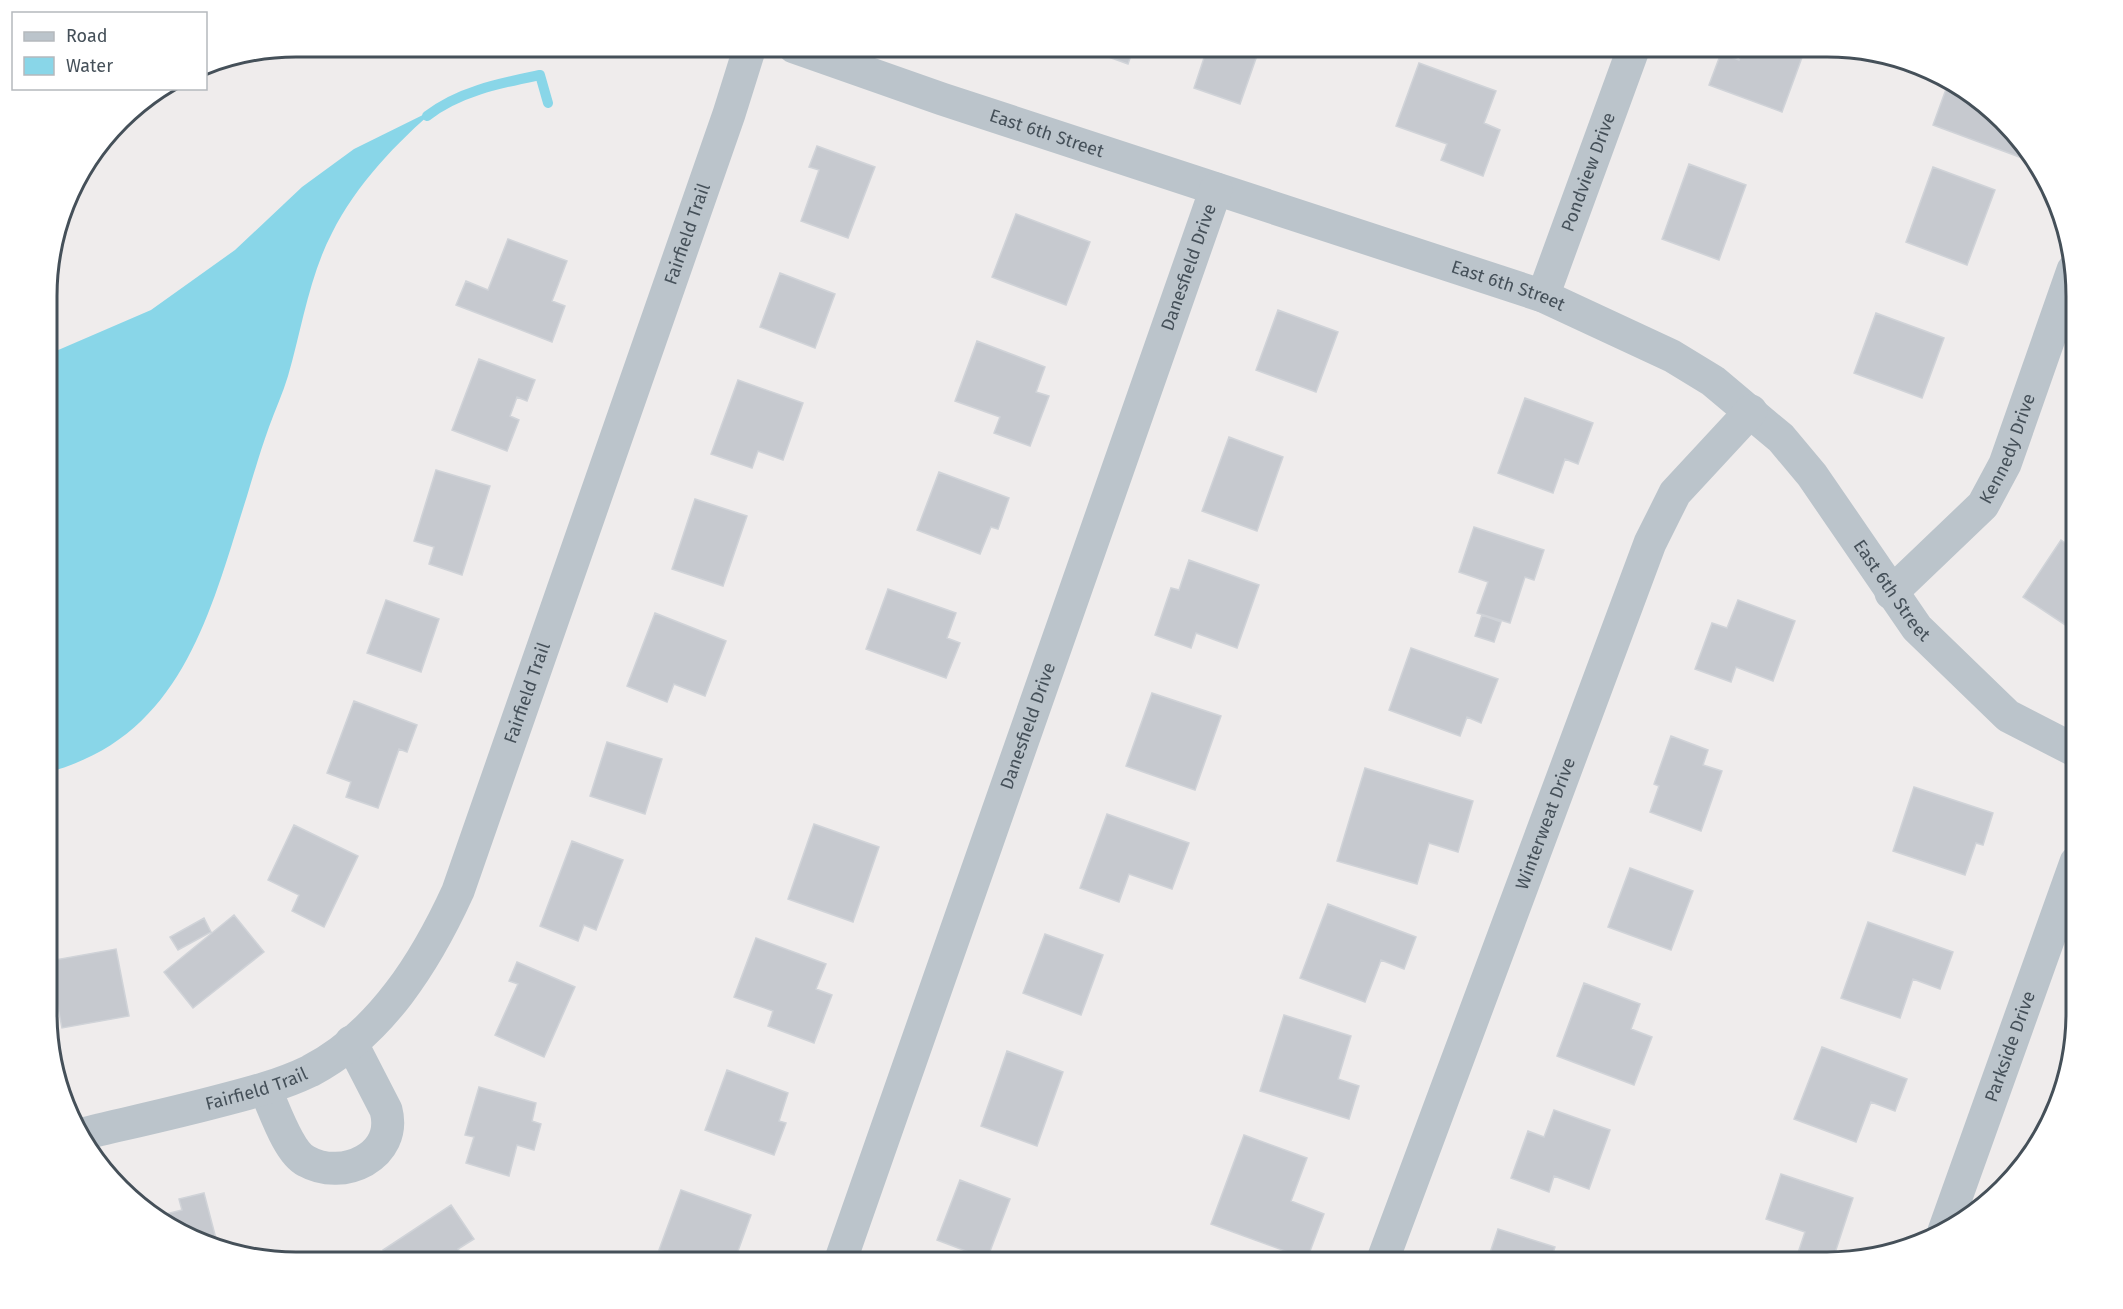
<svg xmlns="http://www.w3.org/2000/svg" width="2123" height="1309" viewBox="0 0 2123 1309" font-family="'Fira Sans',sans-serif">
<rect width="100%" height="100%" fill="#efecec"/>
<path fill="#89d6e8" d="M437,108c-40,34 -81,77 -105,125 -23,44 -30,95 -44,143 -5,17 -13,34 -19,51 -8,22 -15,46 -22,69 -37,116 -64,240 -198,276v-418l102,-44 84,-60 67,-63 52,-38z"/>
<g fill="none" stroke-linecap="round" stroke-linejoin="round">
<path stroke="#89d6e8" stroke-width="10" d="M427,116c32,-25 74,-33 113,-41l8,28"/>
</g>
<path fill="#c6c9cf" stroke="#d0d3d8" stroke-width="1.5" d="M1081,47h53l-6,17z
M1180,47h80l-20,57 -46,-16 11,-33z
M1744,47h46l14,5 -22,60 -73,-27 12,-32 18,7z
M1419,63l77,28 -12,32 16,7 -17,46 -42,-16 6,-16 -51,-18z
M1949,81l16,7 59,64 -2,6 -89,-33z
M817,146l58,21 -27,71 -47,-17 18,-51 -10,-3z
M1689,164l57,21 -27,75 -57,-21z
M1933,167l62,23 -28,75 -61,-23z
M1016,214l74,28 -24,63 -74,-28z
M508,239l59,22 -15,40 13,5 -13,36 -96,-37 10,-24 22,9z
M780,273l55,21 -20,54 -55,-21z
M1278,310l60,22 -22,60 -60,-22z
M1876,313l68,25 -22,60 -68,-25z
M977,341l68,26 -9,25 13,4 -19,50 -36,-13 6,-16 -45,-16z
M479,359l56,21 -8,21 -10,-4 -7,19 9,4 -12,31 -55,-21z
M738,380l65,23 -20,57 -25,-9 -6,17 -41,-14z
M1525,398l68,25 -15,41 -13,-5 -12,34 -55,-20z
M1229,437l54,20 -26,74 -55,-20z
M436,470l54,16 -28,89 -33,-11 5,-17 -20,-6z
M939,472l70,26 -11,31 -7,-2 -11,27 -63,-24z
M695,499l52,17 -24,70 -51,-17z
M1474,527l70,23 -10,30 -9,-3 -15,46 -33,-10 11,-31 -29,-10z
M2061,540l15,10v82l-53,-35z
M1189,560l70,25 -22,63 -41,-15 -5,15 -36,-13 16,-47 8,2z
M888,589l68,24 -9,25 13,5 -14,35 -80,-29z
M386,600l53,19 -18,53 -54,-19z
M1738,600l57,21 -22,60 -37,-14 -5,15 -36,-13 17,-46 15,5z
M655,613l71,28 -21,55 -31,-12 -7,18 -40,-16z
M1482,615l19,7 -7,20 -19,-6z
M1411,648l87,31 -17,44 -14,-6 -7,19 -71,-26z
M1152,693l69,23 -26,74 -69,-24z
M354,701l63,24 -10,27 -8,-3 -21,59 -32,-11 5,-15 -24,-9z
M1671,736l37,14 -5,15 19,6 -21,60 -51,-19 9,-26 -5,-2z
M607,742l55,17 -17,55 -55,-18z
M1365,768l108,33 -15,51 -29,-9 -12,41 -80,-23z
M1914,787l79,26 -10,32 -7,-2 -11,32 -72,-24z
M1107,814l82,29 -17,46 -43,-15 -10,28 -39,-14z
M814,824l65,23 -26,75 -65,-23z
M294,825l64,31 -34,71 -32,-16 7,-16 -31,-15z
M572,841l51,19 -27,70 -12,-5 -6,16 -38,-15z
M1630,868l63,23 -22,59 -63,-23z
M1328,904l88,33 -12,32 -23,-9 -16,42 -65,-24z
M234,915l30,37 -71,56 -29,-36z
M204,918l7,14 -33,18 -8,-13z
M1868,922l85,30 -13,37 -27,-10 -13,39 -59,-20z
M1045,934l58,21 -22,60 -58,-22z
M756,938l70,26 -10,25 16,6 -18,48 -46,-17 5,-15 -39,-14z
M116,949l13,67 -67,12 -13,-67z
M517,962l58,25 -31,70 -49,-22 23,-51 -9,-3z
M1584,983l56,21 -9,25 21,8 -18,48 -77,-29z
M1284,1015l67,21 -13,43 21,7 -10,33 -89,-28z
M1822,1047l85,32 -12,32 -24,-9 -15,40 -62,-23z
M1007,1051l56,21 -26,74 -56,-20z
M727,1070l61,23 -9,28 7,2 -12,32 -69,-25z
M479,1087l57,16 -4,18 9,3 -7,26 -17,-5 -8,31 -43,-13 8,-26 -9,-2z
M1554,1110l56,20 -21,59 -35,-13 -5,16 -38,-14 17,-47 16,6z
M1244,1135l63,23 -16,43 33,13 -17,45 -96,-35z
M1781,1174l72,24 -21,64h-37l10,-30 -39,-13z
M960,1180l50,19 -23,60 -50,-19z
M681,1190l70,25 -17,47h-39l-36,-12z
M204,1193l15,57 -65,-33 28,-7 -3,-11z
M451,1205l23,34 -16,10 9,13h-76l-8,-12z
M1498,1229l57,18 -5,15h-63z
M271,1255l39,7 -40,-4z
M325,1255l22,4 -1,3h-23z"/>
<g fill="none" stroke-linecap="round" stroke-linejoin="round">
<g stroke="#bbc4cb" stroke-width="33">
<path id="s1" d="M794,47l148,52 601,197 129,60 41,25 68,57 31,37 105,153 91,88 68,35"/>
<path id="s2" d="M1543,296l91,-249"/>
<path id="s3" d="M1891,593l92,-88 22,-41 68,-194"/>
<path d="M265,1089c9,19 23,63 41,72 37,21 92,-5 80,-51l-35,-68"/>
<path id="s4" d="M82,1134c46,-11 92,-21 137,-33 31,-8 62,-16 91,-30 71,-37 116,-110 148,-180l271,-777 21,-67"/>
<path id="s5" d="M1944,1231l132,-369"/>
<path id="s6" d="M840,1262l376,-1073"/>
<path id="s7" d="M1382,1262l268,-719 25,-50 76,-82"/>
</g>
</g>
<g text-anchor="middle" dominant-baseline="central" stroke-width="6" stroke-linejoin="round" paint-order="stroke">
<g font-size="18" fill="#455059" stroke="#fff">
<text stroke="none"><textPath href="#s1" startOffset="267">East 6th Street</textPath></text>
<text stroke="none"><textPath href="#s2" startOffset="132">Pondview Drive</textPath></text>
<text stroke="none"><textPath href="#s4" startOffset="1170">Fairfield Trail</textPath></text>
<text stroke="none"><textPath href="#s6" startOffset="1054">Danesfield Drive</textPath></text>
<text stroke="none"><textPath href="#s1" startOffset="753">East 6th Street</textPath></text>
<text stroke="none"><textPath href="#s3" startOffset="189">Kennedy Drive</textPath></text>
<text stroke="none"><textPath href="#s1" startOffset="1257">East 6th Street</textPath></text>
<text stroke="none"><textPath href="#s4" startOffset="684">Fairfield Trail</textPath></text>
<text stroke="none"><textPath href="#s6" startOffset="568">Danesfield Drive</textPath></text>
<text stroke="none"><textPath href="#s7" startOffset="468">Winterweat Drive</textPath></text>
<text stroke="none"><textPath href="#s5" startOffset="196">Parkside Drive</textPath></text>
<text stroke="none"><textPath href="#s4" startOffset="180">Fairfield Trail</textPath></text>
</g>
</g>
<path d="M0 0H2123V1309H0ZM296 57H1827A239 239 0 0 1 2066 296V1013A239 239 0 0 1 1827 1252H296A239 239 0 0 1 57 1013V296A239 239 0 0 1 296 57Z" fill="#fff" fill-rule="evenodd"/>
<path fill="none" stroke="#455059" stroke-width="3" d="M296 57H1827A239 239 0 0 1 2066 296V1013A239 239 0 0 1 1827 1252H296A239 239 0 0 1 57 1013V296A239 239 0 0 1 296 57Z"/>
<rect x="12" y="12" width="195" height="78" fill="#ffffff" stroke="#b5b9bd" stroke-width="1.5"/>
<rect x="24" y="32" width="30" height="9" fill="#bbc4cb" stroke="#b5b9bd" stroke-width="1.5"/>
<text x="66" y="42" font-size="18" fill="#455059">Road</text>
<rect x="24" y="57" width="30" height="18" fill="#89d6e8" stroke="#b5b9bd" stroke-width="1.5"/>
<text x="66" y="72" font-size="18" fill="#455059">Water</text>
</svg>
